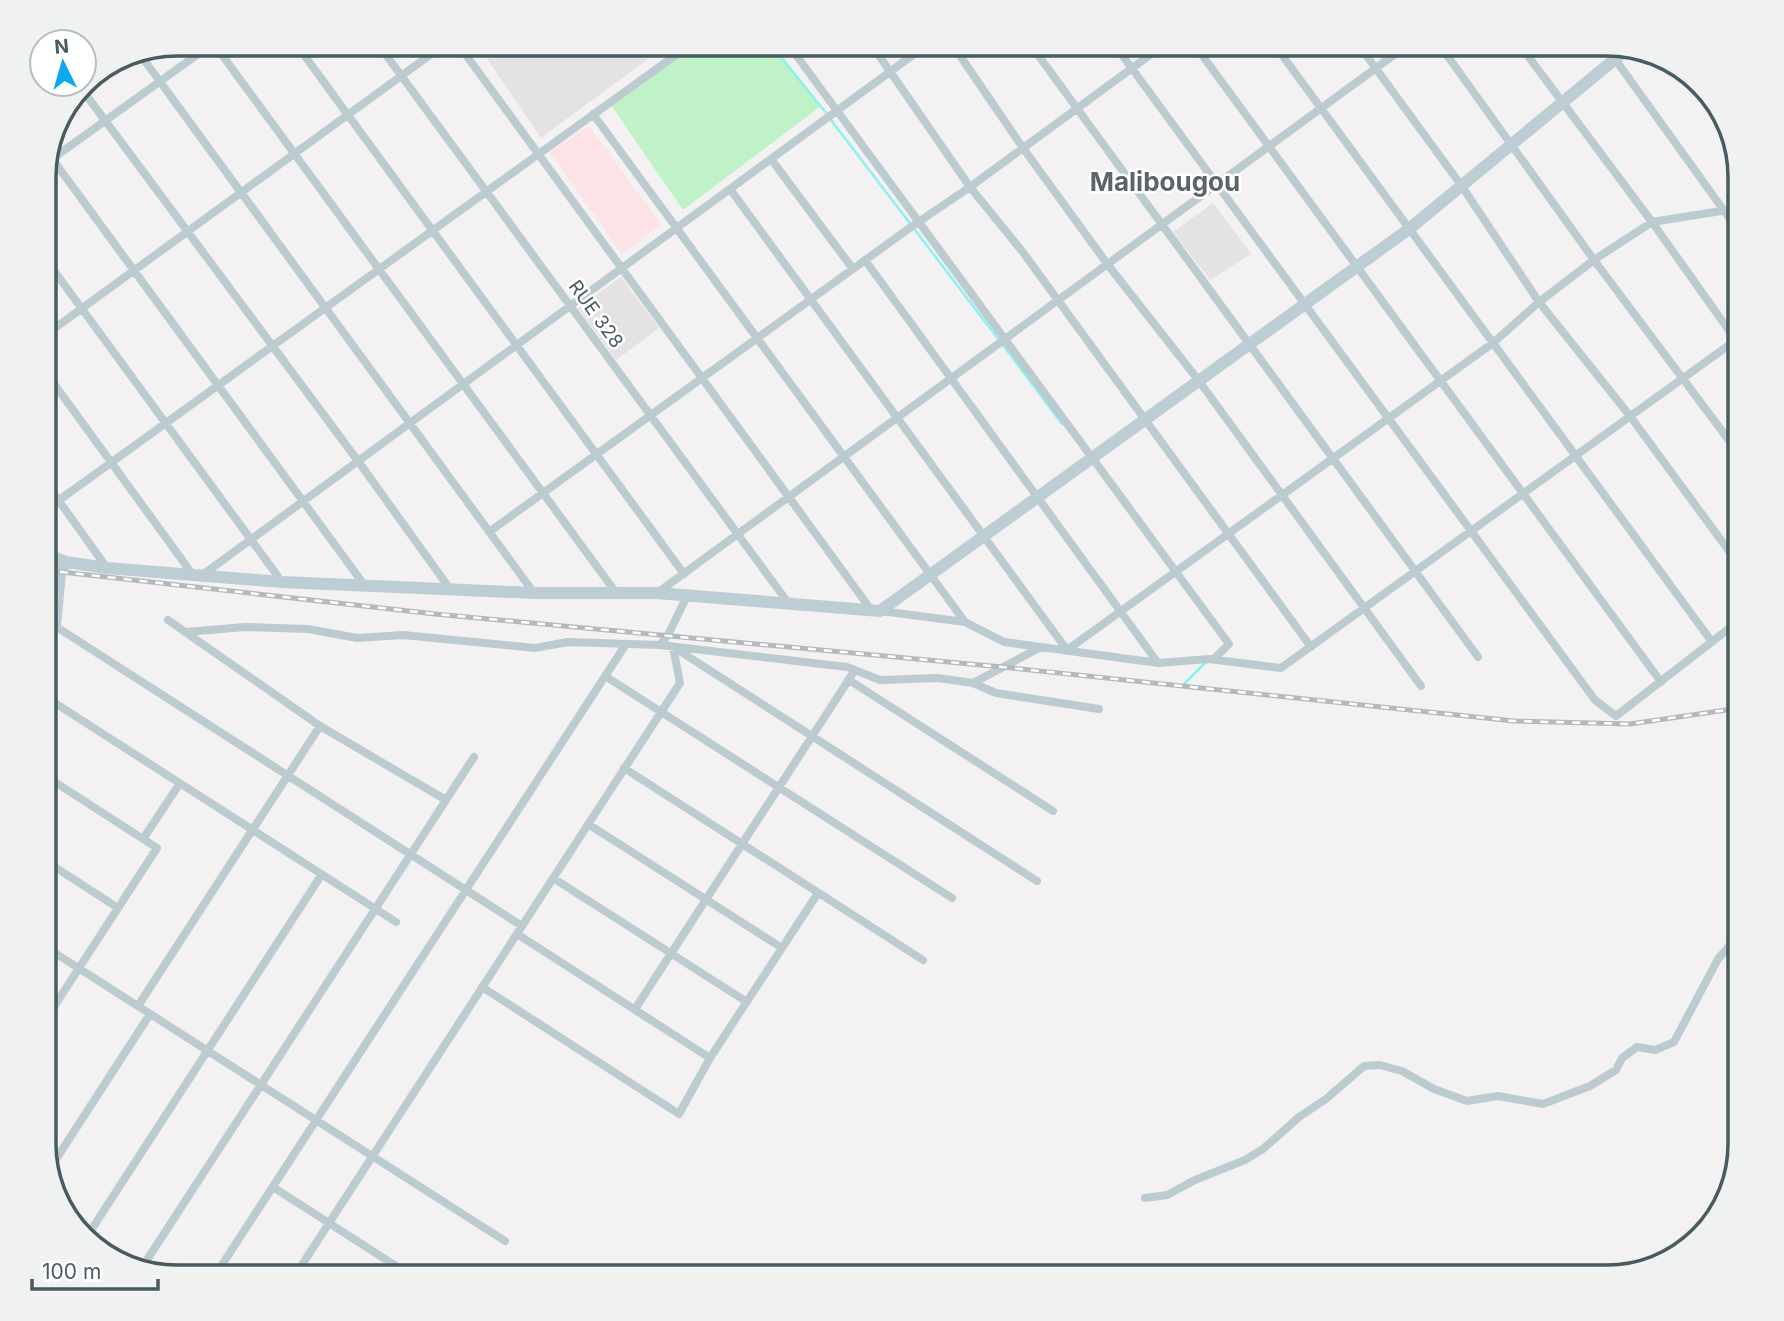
<svg xmlns="http://www.w3.org/2000/svg" width="1784" height="1321" viewBox="0 0 1784 1321" font-family="Inter,sans-serif">
<rect width="100%" height="100%" fill="#f4f1f2"/>
<path fill="#e5e2e4" d="M477,44h191l-127,94z
M1213,203l38,51 -41,26 -37,-48z
M621,277l38,51 -43,32 -38,-52z"/>
<path fill="#fde3e6" d="M589,126l72,98 -39,30 -72,-102z"/>
<path fill="#bff2c7" d="M698,44h75l48,62 -138,104 -72,-105z"/>
<g fill="none" stroke-linecap="round" stroke-linejoin="round">
<path stroke="#8af2ef" stroke-width="2.5" d="M770,44l57,70
M831,120l168,220
M1003,345l59,79
M1185,683l22,-22"/>
<path stroke="#bccbcf" stroke-width="8" d="M214,44l403,550
M296,44l388,530
M378,44l411,560
M458,44l414,567
M788,44l441,600 -15,15
M871,44l99,143 52,64 289,396
M952,44l71,104 85,117 91,116 222,305
M1030,44l448,613
M1114,44l481,656 21,16 124,-96
M1194,44l467,638
M1274,44l438,598
M1358,44l103,141 78,117 91,114 110,150
M1439,44l155,216 146,195
M1519,44l133,178 88,124
M142,57l392,536
M1615,59l125,174
M81,88l277,373 92,128
M593,114l372,508
M48,153l317,433
M771,159l82,110
M45,164l167,-120
M730,189l337,461 426,-307 46,-41 55,-42 58,-38 88,-14
M44,257l238,325
M865,260l293,403
M44,336l401,-292
M44,370l149,205
M44,480l63,88
M44,511l647,-467
M489,532l422,-305 59,-40 195,-143
M201,576l727,-532
M657,593l752,-549
M881,611l84,11 39,20 154,21 51,-4 72,9 455,-328 4,-1
M168,620l152,106 126,74
M55,626l467,300
M186,632l59,-5 63,2 49,9 46,-3 132,13 33,-6 92,3 187,22 33,13 58,-2 35,5 23,10 103,16
M660,645l8,-10 19,-39
M675,648l362,233
M605,676l347,222
M849,680l204,131
M973,683l68,-36
M44,696l352,226
M624,768l299,192
M588,824l194,124
M143,839l37,-56
M44,860l74,48
M553,878l194,124
M517,934l193,124
M44,946l461,295
M482,987l197,127 31,-56 108,-165
M138,1006l182,-280
M635,1009l220,-339
M44,1022l113,-174 -113,-73
M49,1170l101,-156
M273,1187l140,90
M1145,1198l22,-3 28,-15 50,-20 18,-11 36,-32 27,-18 38,-33 16,-1 22,6 32,18 33,12 31,-5 45,8 47,-18 26,-16 6,-12 15,-11 18,3 19,-8 44,-83 22,-25
M86,1238l236,-364
M143,1266l331,-509
M214,1277l412,-633
M294,1277l386,-594 -7,-36"/>
<path stroke="#bccdd4" stroke-width="12" d="M44,553l22,9 41,6 175,14 252,11h123l223,18 529,-382 217,-179
M44,582l16,-9
M44,643l11,-17 5,-53 6,-11"/>
<g stroke="#b3b9bc" stroke-width="5">
<path id="rail" d="M44,570l391,44 567,53 512,54 116,3 110,-16"/>
</g>
<use href="#rail" stroke="#fff" stroke-width="2.5" stroke-dasharray="8" stroke-linecap="butt"/>
</g>
<g text-anchor="middle" dominant-baseline="central" stroke-width="5" stroke-linejoin="round" paint-order="stroke">
<g font-size="19" fill="#485b60" stroke="#fff">
<text transform="translate(596 314) rotate(54)">RUE 328</text>
</g>
<g font-size="26" font-weight="bold" fill="#5d6467" stroke="#fff">
<text x="1165" y="181">Malibougou</text>
</g>
</g>
<path d="M0 0H1784V1321H0ZM177 56H1607A121 121 0 0 1 1728 177V1144A121 121 0 0 1 1607 1265H177A121 121 0 0 1 56 1144V177A121 121 0 0 1 177 56Z" fill="#f0f2f2" fill-rule="evenodd"/>
<path fill="none" stroke="#485b60" stroke-width="3.5" d="M177 56H1607A121 121 0 0 1 1728 177V1144A121 121 0 0 1 1607 1265H177A121 121 0 0 1 56 1144V177A121 121 0 0 1 177 56Z"/>
<g transform="translate(63 63) rotate(355)"><circle r="33" fill="#ffffff" stroke="#b6bdbf" stroke-width="2"/>
<path d="M0-5L12 26L0 18L-12 26Z" fill="#0fa7f0"/>
<text y="-10" font-size="19" font-weight="bold" text-anchor="middle" fill="#485b60">N</text>
</g>
<path d="M32 1279v10h126v-10" fill="none" stroke="#485b60" stroke-width="3.5"/>
<text x="42" y="1279" font-size="21" fill="#485b60" stroke="#ffffff" stroke-width="5" paint-order="stroke">100 m</text>
</svg>
